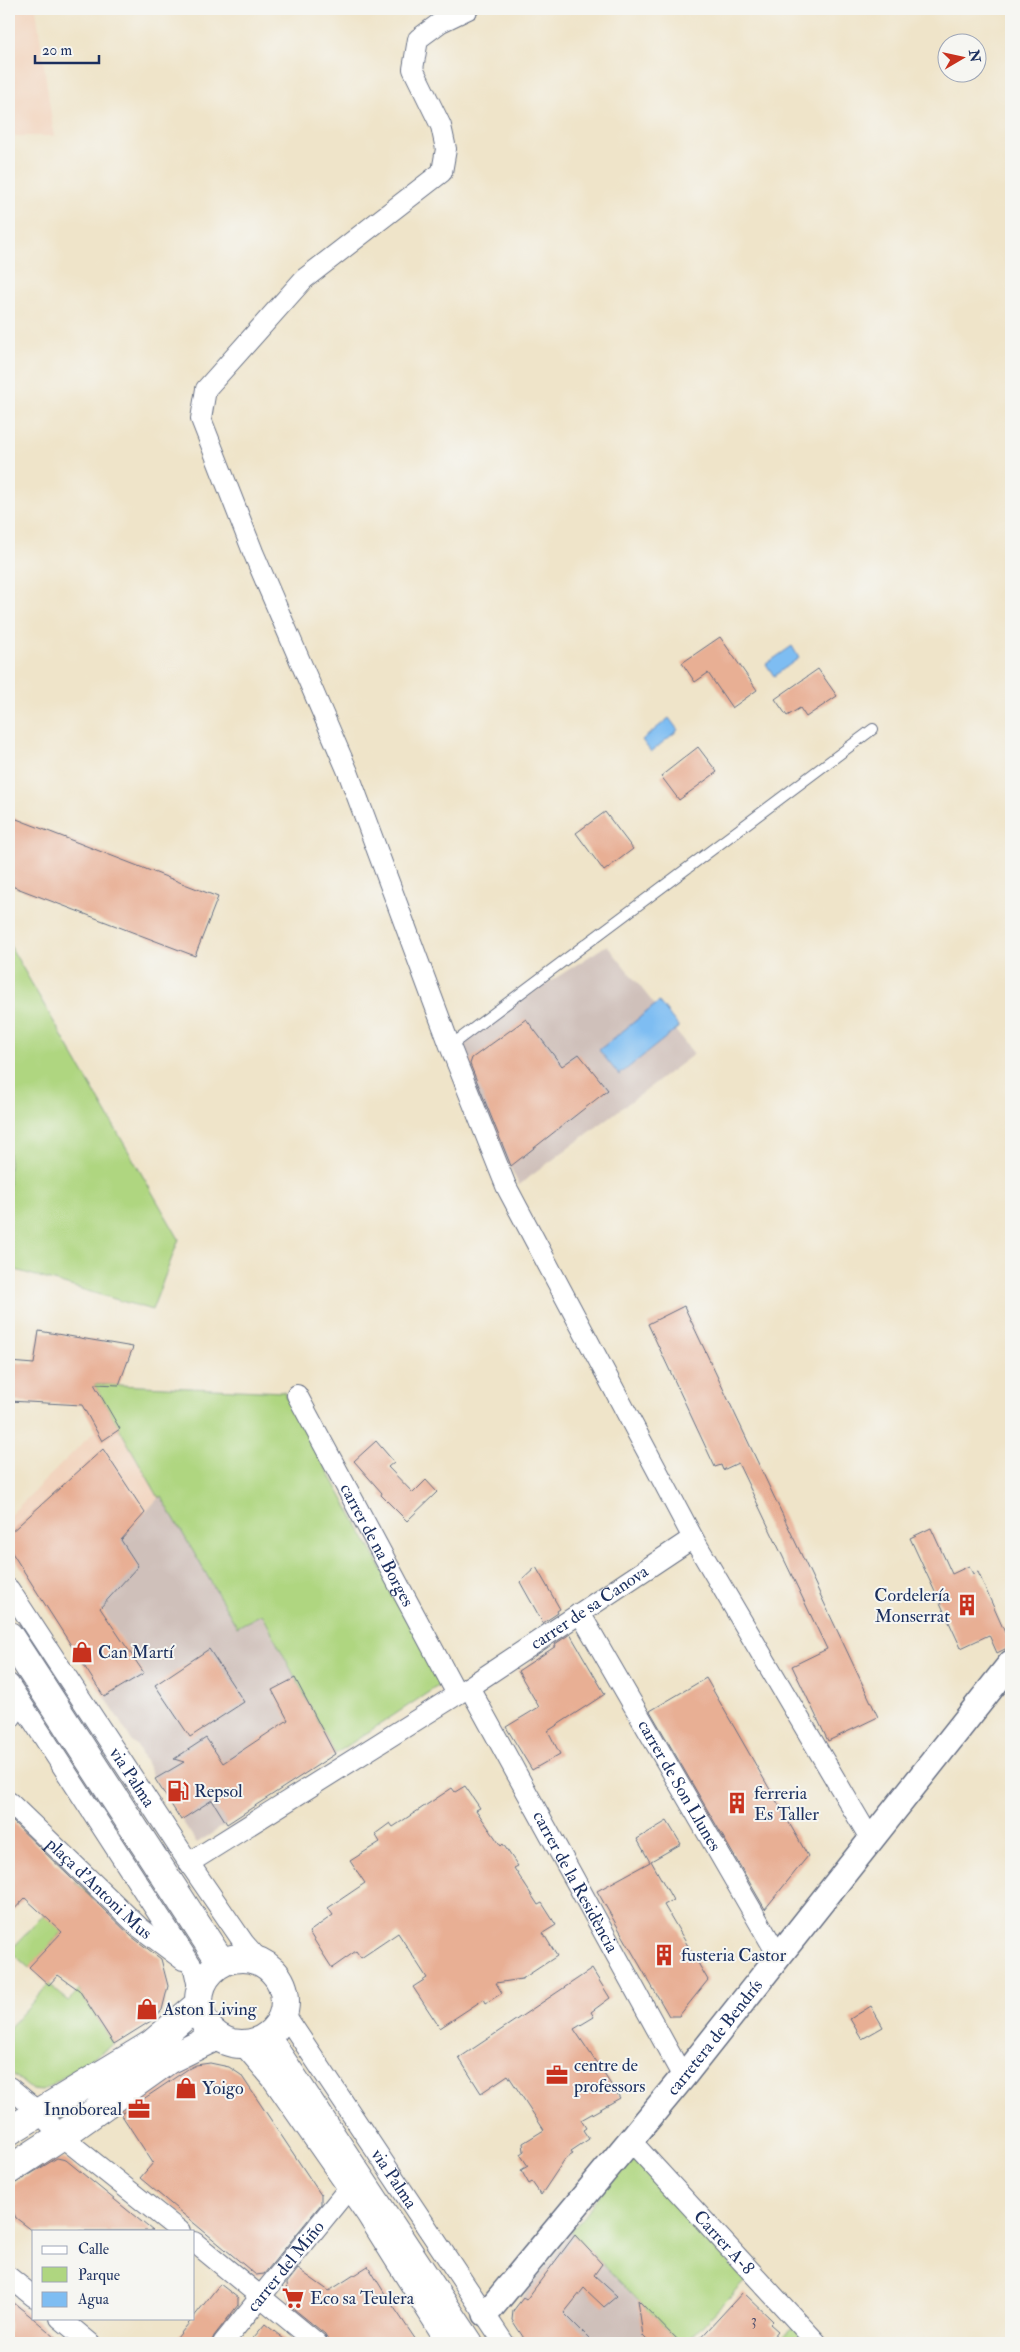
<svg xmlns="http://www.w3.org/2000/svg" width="1020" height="2352" viewBox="0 0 1020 2352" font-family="'IM FELL Double Pica',serif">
<rect width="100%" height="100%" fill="#f6f6f2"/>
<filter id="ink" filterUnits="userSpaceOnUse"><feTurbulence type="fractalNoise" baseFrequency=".02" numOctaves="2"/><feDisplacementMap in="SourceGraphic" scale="10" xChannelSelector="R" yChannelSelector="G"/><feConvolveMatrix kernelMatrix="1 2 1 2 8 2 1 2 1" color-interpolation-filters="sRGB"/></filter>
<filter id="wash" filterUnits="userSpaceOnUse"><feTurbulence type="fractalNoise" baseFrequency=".0096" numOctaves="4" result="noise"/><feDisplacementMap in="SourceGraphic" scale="20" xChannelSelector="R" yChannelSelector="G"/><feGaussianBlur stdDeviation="1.12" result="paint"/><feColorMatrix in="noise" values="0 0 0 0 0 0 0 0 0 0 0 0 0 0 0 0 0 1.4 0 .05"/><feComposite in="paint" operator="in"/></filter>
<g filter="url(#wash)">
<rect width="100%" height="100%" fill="#efe4c9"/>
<path fill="#f2d4be" d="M9,9h27l18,127h-45z
M111,1415l48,83 -38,42 17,26 -37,40 24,38 -39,25 -77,-121v-32z"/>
<path fill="#cfc0ba" d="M607,945l87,109 -175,131 -69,-139z
M161,1495l76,132 24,-13 74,140 -138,89 -44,-66 -16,-31 -5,-5 -27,-44 38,-25 -43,-66 38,-40 -17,-26z
M571,2232l61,63 48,48h-153l-15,-23 1,-9z"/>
<path fill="#afd680" stroke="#65826f" d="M9,944l170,295 -27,71 -143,-42z
M94,1384l190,8 157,284 -3,10 -103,68 -73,-140 -25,13 -76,-131 -2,2z
M75,1881l18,17 -64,70 -19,-17z
M49,1984l19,17 11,-11 35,54 -72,47 -10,-1 -23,-19v-43z
M631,2156l116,123 -61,64h-6l-109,-111z
M794,2325l16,18h-31z"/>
<path fill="#7ebdf2" stroke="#4c76a8" d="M792,646l7,12 -25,18 -8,-12z
M669,718l9,12 -27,22 -9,-12z
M659,1002l20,25 -60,48 -20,-25z"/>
<g id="blocks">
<path fill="#e8af94" d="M720,637l37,53 -25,18 -24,-35 -13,9 -13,-19z
M818,669l19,27 -31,21 -6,-9 -13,8 -12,-17z
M698,747l19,25 -38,28 -18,-24z
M605,812l28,37 -29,22 -28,-38z
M9,816l209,81 -23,59 -186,-71z
M526,1019l36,47 17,-12 29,36 -97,76 -41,-102 2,-6z
M684,1306l194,411 -50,24 -36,-75 35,-17 -89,-186 -15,7 -2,-5 -6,2 -67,-143z
M39,1331l94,16 -14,38 -25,-1 26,45 -18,12 -20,-36 -73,-4v-39l25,2z
M376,1441l18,21 -6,5 25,26 13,-13 11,12 -30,29 -26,-26 1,-2 -28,-32z
M103,1449l42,64 -24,27 17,26 -38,42 44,65 -40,24 -95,-149v-14z
M931,1528l21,46 17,-8 4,8 5,-2 33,74 -14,7 -8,-18 -28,13 -51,-110z
M536,1567l24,42 -3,2 1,2 -15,10 -23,-41z
M570,1634l35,60 -57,37 12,23 -28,16 -26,-43 33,-20 -21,-36 38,-25 -1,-2z
M209,1649l35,53 -54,35 -35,-52z
M295,1678l40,76 -108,70 -15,-24 -31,20 -26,-41 29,-17 -10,-3 32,-21 17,25 65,-43 -16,-30z
M706,1678l102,178 -43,53 -115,-198z
M465,1786l15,22 -4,2 25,36 2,-2 15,22 -4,2 24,37 4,-2 14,22 -13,8 14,23 -35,23 -26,4 6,10 -16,10 -2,-4 -44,29 -27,-41 14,-9 -29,-45 -37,25 -5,-7 -24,17 -23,-36 24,-17 -5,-7 37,-25 -15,-22 30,-19 -5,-8 15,-11 3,4 59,-39 3,4z
M9,1818l122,118 30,23 7,27 -6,24 -8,9 -40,25 -35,-54 -21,-15 -9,10 -20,-18 33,-35 -37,-34 -16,17z
M667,1821l14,23 -30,17 22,39 -9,5 44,75 -29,36h-10l-72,-125 53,-29 -13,-23z
M592,1969l18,29 -19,14 3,5 -20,12 46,69 -39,22 5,8 -3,2 6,9 -18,12 2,3 -8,5 -24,36 -9,-13 -3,2 -8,-14 7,-4 -8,-12 4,-3 -1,-8 21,-13 -36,-55 -27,18 -22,-35z
M871,2006l12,21 -21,12 -12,-20z
M210,2063l19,4 12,8 80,120v9l-57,70 -8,1 -116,-97 13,-15 -32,-49 67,-45 8,-4z
M57,2158l9,2 87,71h-120l-17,-13 -7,-14v-17z
M575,2235l27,29 -8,11 23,21 -13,11 -20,-19 -20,25 30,30h-67l-15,-23 1,-9 10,-13 3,2z
M368,2266l19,31 31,46h-89l-4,-9 -36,-29 -2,-22 11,-14 31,22z
M220,2284l18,14v7l-24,31 -3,7h-38z
M743,2292l30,29 -3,3 8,7 -10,12h-72z
M9,2299l25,20 28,24h-53z
M638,2300l42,43h-30l-7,-7z
M265,2324l24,19h-40z"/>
</g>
</g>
<g filter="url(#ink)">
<use href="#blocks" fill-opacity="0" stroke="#656e83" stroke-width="1"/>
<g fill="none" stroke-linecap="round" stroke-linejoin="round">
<g stroke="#656e83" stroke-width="12">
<path id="service" d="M450,1046l423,-317"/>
</g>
<g stroke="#656e83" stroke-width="22">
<g id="minor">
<path d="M468,9l-27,13 -23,17 -5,30 28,57 5,23 -4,23 -138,107 -98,110 -5,30 52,133 95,220 102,274 56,140 187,352"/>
<path id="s1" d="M297,1395l160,299"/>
<path id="s2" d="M9,1589l180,274 55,80 16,18"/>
<path id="s3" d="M580,1613l199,344"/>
<path d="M9,1684l185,285 5,23"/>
<path id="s4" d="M469,1687l214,390"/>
<path d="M9,1720l12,-17"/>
<path id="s5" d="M9,1802l130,125 44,33"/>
<path id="s6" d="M189,1863l280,-176 224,-149 178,302"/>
<path id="s7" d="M284,2013l220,330"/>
<path d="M242,2044l30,35 94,135 79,126"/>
<path d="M9,2087l30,25 22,24 119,95"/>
<path id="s8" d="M630,2140l187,203"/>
<path d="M194,2242l123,101"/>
<path d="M9,2277l25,20"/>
<path d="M60,2318l30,25"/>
<path id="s9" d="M223,2343l125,-154"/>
</g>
</g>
<g stroke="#656e83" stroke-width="28">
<g id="tertiary">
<path id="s10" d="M486,2314l197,-237 328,-414"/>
</g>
</g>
<g stroke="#656e83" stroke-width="30">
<path id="secondary" d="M9,1636l212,326
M199 2001a43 43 0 1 1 86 0a43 43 0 1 1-86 0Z
M266,2037l203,306
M9,2131l143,-87 46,-39
M9,2170l52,-34 107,-76 49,-24"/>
</g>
<use href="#service" stroke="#fff" stroke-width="10"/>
<use href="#minor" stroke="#fff" stroke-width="20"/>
<use href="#tertiary" stroke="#fff" stroke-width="25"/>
<use href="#secondary" stroke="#fff" stroke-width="28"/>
</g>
</g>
<defs>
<g id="building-bare" transform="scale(1.725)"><path d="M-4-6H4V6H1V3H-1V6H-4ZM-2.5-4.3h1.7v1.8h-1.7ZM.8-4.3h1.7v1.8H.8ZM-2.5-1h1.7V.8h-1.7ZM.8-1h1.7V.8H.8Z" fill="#c8321e" stroke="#f6f6f2" stroke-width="2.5" paint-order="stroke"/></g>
<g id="shop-bare" transform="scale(1.725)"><path d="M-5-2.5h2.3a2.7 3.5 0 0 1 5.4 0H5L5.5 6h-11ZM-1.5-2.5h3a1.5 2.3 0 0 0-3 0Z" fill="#c8321e" stroke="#f6f6f2" stroke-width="2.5" paint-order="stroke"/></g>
<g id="fuel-bare" transform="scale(1.725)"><path d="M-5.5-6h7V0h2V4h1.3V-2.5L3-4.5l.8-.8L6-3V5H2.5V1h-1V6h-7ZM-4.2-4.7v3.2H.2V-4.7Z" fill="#c8321e" stroke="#f6f6f2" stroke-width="2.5" paint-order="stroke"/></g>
<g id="office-bare" transform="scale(1.725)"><path d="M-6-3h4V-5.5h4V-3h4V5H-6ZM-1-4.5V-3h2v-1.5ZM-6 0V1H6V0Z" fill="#c8321e" stroke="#f6f6f2" stroke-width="2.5" paint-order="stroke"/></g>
<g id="supermarket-bare" transform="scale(1.725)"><path d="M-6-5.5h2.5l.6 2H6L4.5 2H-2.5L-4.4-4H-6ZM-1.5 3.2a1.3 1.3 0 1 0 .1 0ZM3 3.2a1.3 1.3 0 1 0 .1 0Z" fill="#c8321e" stroke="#f6f6f2" stroke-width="2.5" paint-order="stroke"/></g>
</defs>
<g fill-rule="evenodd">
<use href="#building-bare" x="967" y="1605"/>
<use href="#shop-bare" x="82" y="1652"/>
<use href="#fuel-bare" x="178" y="1791"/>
<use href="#building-bare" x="737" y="1803"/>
<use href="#building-bare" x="664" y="1955"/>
<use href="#shop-bare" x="147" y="2009"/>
<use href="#office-bare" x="557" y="2075"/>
<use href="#shop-bare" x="186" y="2088"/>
<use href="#office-bare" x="139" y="2109"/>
<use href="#supermarket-bare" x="293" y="2298"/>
</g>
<g text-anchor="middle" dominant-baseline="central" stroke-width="4" stroke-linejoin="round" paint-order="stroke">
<g font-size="15" fill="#4e4f6c">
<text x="754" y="2320">3</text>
</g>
<g font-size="18" fill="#1b2f5e" stroke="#f6f6f2">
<text stroke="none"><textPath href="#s1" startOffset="170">carrer de na Borges</textPath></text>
<text stroke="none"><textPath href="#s6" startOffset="475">carrer de sa Canova</textPath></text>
<text stroke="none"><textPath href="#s2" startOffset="225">via Palma</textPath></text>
<text stroke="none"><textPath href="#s3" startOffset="199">carrer de Son Llunes</textPath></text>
<text stroke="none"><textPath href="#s4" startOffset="222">carrer de la Residència</textPath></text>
<text stroke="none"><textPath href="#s5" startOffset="125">plaça d'Antoni Mus</textPath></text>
<text stroke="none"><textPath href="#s10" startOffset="359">carretera de Bendrís</textPath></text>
<text stroke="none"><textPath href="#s7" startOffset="199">via Palma</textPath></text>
<text stroke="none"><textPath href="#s8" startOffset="139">Carrer A-8</textPath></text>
<text stroke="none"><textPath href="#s9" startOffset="99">carrer del Miño</textPath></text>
</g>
<g font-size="18" fill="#1b2f5e" stroke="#f6f6f2" text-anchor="start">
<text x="950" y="1595" text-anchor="end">Cordelería<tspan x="950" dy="21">Monserrat</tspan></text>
<text x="98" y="1652">Can Martí</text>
<text x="194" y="1791">Repsol</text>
<text x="754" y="1793">ferreria<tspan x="754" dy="21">Es Taller</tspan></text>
<text x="681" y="1955">fusteria Castor</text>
<text x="163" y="2009">Aston Living</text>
<text x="574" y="2065">centre de<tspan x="574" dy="21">professors</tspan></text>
<text x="202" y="2088">Yoigo</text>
<text x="122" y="2109" text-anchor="end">Innoboreal</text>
<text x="310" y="2298">Eco sa Teulera</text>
</g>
</g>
<rect width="1020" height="2352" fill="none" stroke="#f6f6f2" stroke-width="30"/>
<rect x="32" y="2230" width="162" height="90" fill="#f6f6f2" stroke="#9ea6b7"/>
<rect x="42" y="2246" width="25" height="8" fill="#ffffff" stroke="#9ea6b7"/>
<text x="78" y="2254" font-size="15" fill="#1b2f5e">Calle</text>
<rect x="42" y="2267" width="25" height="15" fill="#afd680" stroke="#9ea6b7"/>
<text x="78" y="2280" font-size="15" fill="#1b2f5e">Parque</text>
<rect x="42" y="2292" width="25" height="15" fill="#7ebdf2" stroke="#9ea6b7"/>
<text x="78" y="2304" font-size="15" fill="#1b2f5e">Agua</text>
<g transform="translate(962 58) rotate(81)"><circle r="24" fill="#f6f6f2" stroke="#9ea6b7"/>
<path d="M0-4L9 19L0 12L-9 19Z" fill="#c8321e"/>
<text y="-8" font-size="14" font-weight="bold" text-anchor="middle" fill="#1b2f5e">N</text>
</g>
<path d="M35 55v8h64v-8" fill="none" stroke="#1b2f5e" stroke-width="2.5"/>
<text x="42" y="55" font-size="15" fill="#1b2f5e" stroke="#f6f6f2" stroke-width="4" paint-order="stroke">20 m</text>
</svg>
